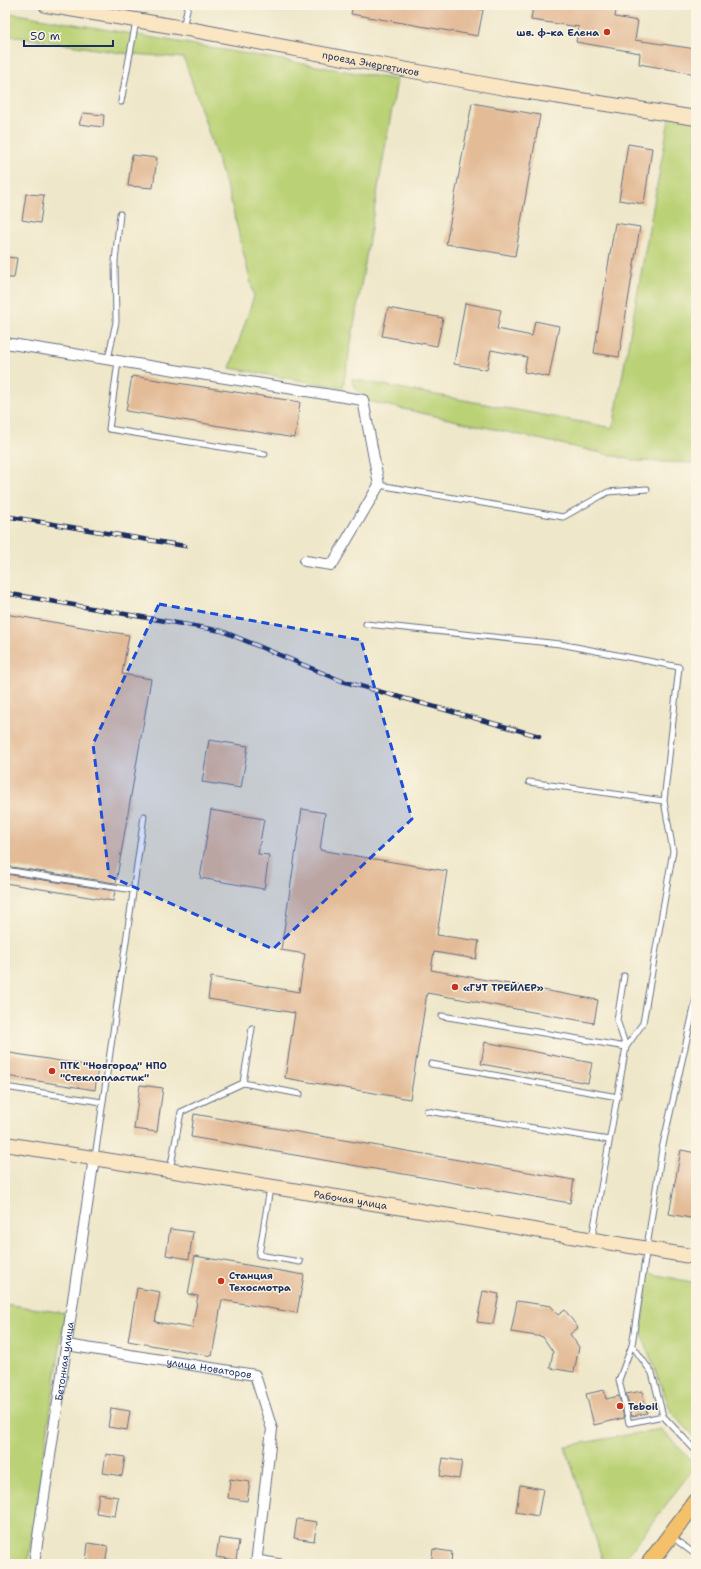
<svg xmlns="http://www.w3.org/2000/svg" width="701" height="1569" viewBox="0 0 701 1569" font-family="'Shantell Sans',sans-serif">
<rect width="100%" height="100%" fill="#fcf5e5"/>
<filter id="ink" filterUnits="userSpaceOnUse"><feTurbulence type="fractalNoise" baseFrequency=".025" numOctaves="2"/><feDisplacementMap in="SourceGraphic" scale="8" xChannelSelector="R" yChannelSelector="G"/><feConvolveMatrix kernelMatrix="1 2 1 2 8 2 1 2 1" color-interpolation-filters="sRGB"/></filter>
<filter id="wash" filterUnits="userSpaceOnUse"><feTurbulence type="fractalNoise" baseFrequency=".012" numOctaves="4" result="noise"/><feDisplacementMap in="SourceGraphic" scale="16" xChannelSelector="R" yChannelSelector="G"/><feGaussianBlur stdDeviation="0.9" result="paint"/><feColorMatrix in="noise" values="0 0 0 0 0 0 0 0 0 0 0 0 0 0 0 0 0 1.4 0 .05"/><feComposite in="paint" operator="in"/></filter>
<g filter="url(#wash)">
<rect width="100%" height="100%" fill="#eee7c9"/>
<path fill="#bad175" stroke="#6a806a" d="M5,12l392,68 -54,308 -113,-20 24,-72 -25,-102 -45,-136 -63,-5 -116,-18z
M670,114l26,4v345l-59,-2 -274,-61 -12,-21 262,49z
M648,1273l48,10v155l-24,-24 -31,-81z
M5,1304l60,9 -37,251h-23z
M661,1429l35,36 -75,99h-17l-39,-118z"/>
<g id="blocks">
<path fill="#e3bb97" d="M353,5h104l26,5 -5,26 -127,-22z
M533,5h84l-2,12 23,4 -3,19 61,9v25l-57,-10 1,-11 -64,-11 3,-15 -48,-7z
M472,103l68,12 -25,141 -69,-12z
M83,113l21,2 -1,12 -24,-3z
M628,144l24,4 -8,56 -25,-4z
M132,155l25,3 -4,30 -25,-2z
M26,194l18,1 -4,28 -18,-3z
M615,223l25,4 -21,130 -25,-4z
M5,257l12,1 -3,20h-9z
M465,303l36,7 -4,19 35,7 3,-15 24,5 -10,51 -25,-5 3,-15 -36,-7 -4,20 -33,-6z
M388,308l55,10 -6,28 -55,-10z
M132,376l168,26 -5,36 -169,-27z
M5,614l124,21 -7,39 29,5 -35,204 -111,-17z
M209,740l39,6 -7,42 -39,-6z
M302,809l23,4 -5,37 127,21 -10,64 42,6 -3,18 -42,-7 -3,18 167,30 -4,23 -167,-30 -17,106 -125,-21 10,-65 -87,-14 3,-22 88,15 6,-38 -24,-4z
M211,810l53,9 -6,35 11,1 -5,34 -64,-11z
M5,874l110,17 -2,10 -108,-18z
M485,1042l107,21 -4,20 -107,-19z
M10,1053l88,14 -3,23 -89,-14z
M140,1085l23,3 -6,44 -23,-3z
M194,1114l380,66 -4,23 -379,-66z
M681,1150l15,3v66l-27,-5z
M170,1229l23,3 -4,27 -23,-4z
M195,1256l109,19 -7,38 -75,-13 -10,56 -84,-15 9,-53 23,4 -5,30 37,6 6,-32 -10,-2z
M483,1291l16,3 -6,30 -16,-2z
M517,1301l34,5 7,9 7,-5 13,18 -8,6 9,13 -5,25 -24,-4 3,-16 -10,-15 -32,-5z
M604,1390l2,9 13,-3 5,22 -30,7 -8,-31z
M642,1391l5,22 -15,3 -6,-22z
M111,1408l19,3 -3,19 -19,-3z
M106,1454l19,3 -3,19 -19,-3z
M443,1458l19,3 -3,18 -19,-3z
M230,1479l20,3 -3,19 -19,-3z
M520,1485l23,4 -5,27 -22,-4z
M99,1494l19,3 -3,19 -19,-3z
M297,1519l20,3 -3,19 -20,-3z
M219,1538l20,3 -3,19 -20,-3z
M88,1543l20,3 -3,18 -19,-2z
M433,1549l19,3 -1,12h-20z"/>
</g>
</g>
<g filter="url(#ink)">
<use href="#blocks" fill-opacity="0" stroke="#656f83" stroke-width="1"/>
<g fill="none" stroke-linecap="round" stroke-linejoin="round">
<g stroke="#656f83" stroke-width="7">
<path id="lane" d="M183,28l5,-23
M121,102l15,-81
M108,359l8,-37 -1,-61 5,-47
M118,361l-9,68 156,25
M379,485l184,32 45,-25 39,-3
M366,624l194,20 119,23 -15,134 9,50 -30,172 -17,24 -34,191
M529,782l135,19
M5,870l128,20
M442,1016l184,31 -9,-27 7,-44
M431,1064l187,33
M243,1083l57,11
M5,1087l97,15
M427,1111l182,29
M95,1157l49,-341
M170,1170l11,-58 62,-29 9,-55
M270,1188l-11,67 41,7
M632,1345l20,28 11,43 33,35
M663,1416l-34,7 -10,-43 13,-35 30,-196 34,-150
M671,1536l25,19
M257,1558l37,6"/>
</g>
<g stroke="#656f83" stroke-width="12">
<g id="street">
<path d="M5,343l358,57 16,85 -47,80 -27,-4"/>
<path id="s1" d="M67,1345l188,30 17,54 -16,135"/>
<path id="s2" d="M34,1564l60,-406"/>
</g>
</g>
<g stroke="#656f83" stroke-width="16">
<g id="secondary">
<path id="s3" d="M46,5l137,23 327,61 186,29"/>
<path id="s4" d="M5,1144l350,56 341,57"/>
</g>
</g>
<g stroke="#656f83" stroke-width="18">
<path id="primary" d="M649,1564l47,-63"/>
</g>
<use href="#lane" stroke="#fff" stroke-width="5"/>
<use href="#street" stroke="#fff" stroke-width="10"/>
<use href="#secondary" stroke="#fbe6c3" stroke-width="14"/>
<use href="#primary" stroke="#f4c16a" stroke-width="16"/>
<g stroke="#1b2f5e" stroke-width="4.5">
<path id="rail" d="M5,516l180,30
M5,593l217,38 120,50 197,55"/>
</g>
<use href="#rail" stroke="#fcf5e5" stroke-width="3" stroke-dasharray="9" stroke-linecap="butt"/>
</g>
</g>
<path fill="#1d4ed8" fill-opacity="0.2" stroke="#1d4ed8" stroke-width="3" stroke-dasharray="8 5" stroke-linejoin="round" d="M159,604l202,36 51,179 -139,130 -164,-73 -16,-132z"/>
<g fill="#c8321e" stroke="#fcf5e5" stroke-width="1.5">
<circle cx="607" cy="32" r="4"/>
<circle cx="455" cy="987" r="4"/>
<circle cx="52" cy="1071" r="4"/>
<circle cx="221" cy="1281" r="4"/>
<circle cx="620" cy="1406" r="4"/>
</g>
<g text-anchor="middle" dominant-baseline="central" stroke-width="3" stroke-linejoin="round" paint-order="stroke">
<g font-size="10" font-weight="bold" fill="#1b2f5e" stroke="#fcf5e5" text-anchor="start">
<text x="599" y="32" text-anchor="end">шв. ф-ка Елена</text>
<text x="463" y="987">«ГУТ ТРЕЙЛЕР»</text>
<text x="60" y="1065">ПТК "Новгород" НПО<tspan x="60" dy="12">"Стеклопластик"</tspan></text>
<text x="229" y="1275">Станция<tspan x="229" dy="12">Техосмотра</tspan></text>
<text x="628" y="1406">Teboil</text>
</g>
<g font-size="10" fill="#1b2f5e" stroke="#fcf5e5">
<text stroke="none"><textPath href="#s3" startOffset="330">проезд Энергетиков</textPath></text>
<text stroke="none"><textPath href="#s4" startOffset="350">Рабочая улица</textPath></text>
<text stroke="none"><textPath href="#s2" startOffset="205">Бетонная улица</textPath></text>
<text stroke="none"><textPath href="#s1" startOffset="144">улица Новаторов</textPath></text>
</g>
</g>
<rect width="701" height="1569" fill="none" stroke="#fcf5e5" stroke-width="20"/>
<path d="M24 40v6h89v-6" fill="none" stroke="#1b2f5e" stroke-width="2"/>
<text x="30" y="40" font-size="12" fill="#1b2f5e" stroke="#fcf5e5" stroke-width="3" paint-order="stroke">50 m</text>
</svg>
